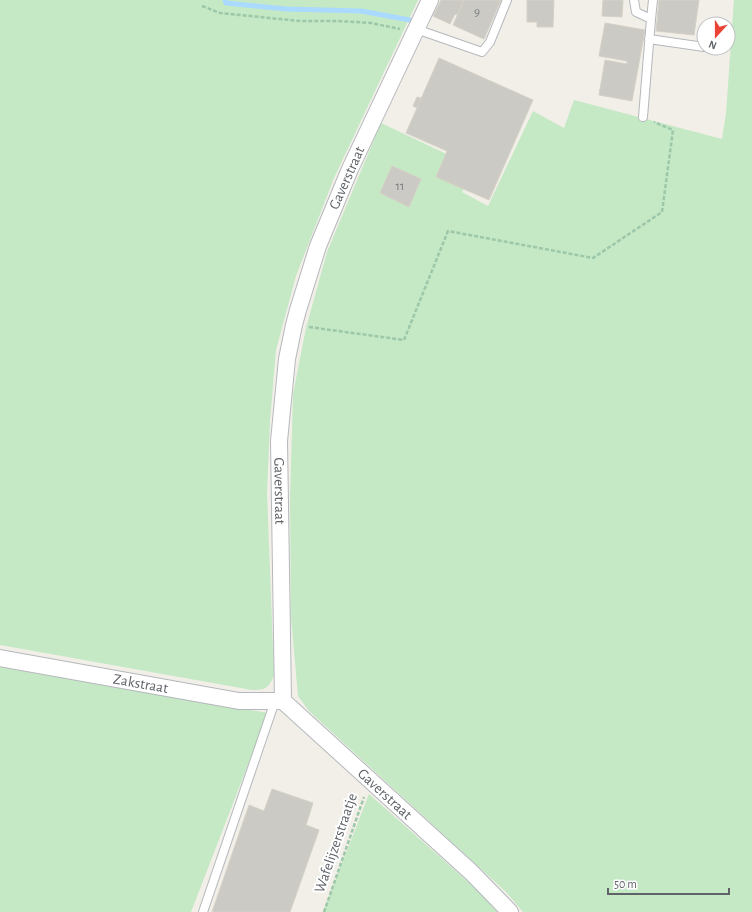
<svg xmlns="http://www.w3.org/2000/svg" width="752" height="912" viewBox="0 0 752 912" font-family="'Alegreya Sans',sans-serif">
<rect width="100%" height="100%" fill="#f1efe8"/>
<path fill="#c5e8c5" d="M0,0h418l-84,178 -38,98 -20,74 -6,71 -3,72 7,182c-5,13 -8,15 -22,15l-252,-45z
M734,0h18v912h-229l-17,-20 -197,-181 -11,-15 -7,-79 -1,-117 3,-106 13,-66 21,-76 54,-129 93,44 -12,25 26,14 45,-95 31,17 10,-28 148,39 4,-26z
M0,667l268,46 -77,199h-191z
M369,794l124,110 7,8h-177z"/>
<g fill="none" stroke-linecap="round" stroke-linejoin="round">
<path stroke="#aadaff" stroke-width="5" d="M225,0l1,3 60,6 75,2 49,9"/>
</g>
<path fill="#cccac5" stroke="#d6d1c6" d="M441,0h23l-7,15 -2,-1 -5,10 -17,-8z
M464,0h37l-17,39 -31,-14z
M527,0h27l-1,27h-16v-5h-10z
M603,0h20l-1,17 -20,-1z
M659,0h40l-5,35 -38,-4z
M605,23l40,7 -13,71 -33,-6 6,-35 22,4v-3l-28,-5z
M439,58l94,42 -44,100 -53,-23 11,-26 -41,-18z
M417,97l4,1 -4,10 -4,-2z
M392,166l29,13 -12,28 -29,-14z
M272,789l41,14 -7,22 13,5 -29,82h-78l37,-107 15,6z"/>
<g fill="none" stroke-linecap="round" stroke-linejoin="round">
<g stroke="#b5b8bc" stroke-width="10">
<path id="service" d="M634,0l2,12 15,7 -8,98
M651,19l2,-19
M416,29l66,23 8,-10 17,-42
M649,39l55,8
M203,912l72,-211"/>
</g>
<g stroke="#b5b8bc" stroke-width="18">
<g id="minor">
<path id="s1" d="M430,0l-80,169 -32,77 -20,64 -4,15 -7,34 -8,82 4,260 188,171 39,40"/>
<path id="s2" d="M0,658l239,43h44"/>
</g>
</g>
<path stroke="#9cc7a9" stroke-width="2.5" stroke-dasharray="4 2" stroke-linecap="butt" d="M202,6l18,7 80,8h38l33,2 29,6
M309,327l95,13 44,-109 145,27 69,-46 11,-82 -19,-8
M324,912l40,-115"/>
<use href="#service" stroke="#fff" stroke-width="8"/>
<use href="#minor" stroke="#fff" stroke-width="16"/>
</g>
<g text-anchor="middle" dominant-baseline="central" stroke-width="4" stroke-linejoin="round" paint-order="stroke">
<g font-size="13" fill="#7a7d7f">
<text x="477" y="12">9</text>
<text x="400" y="186">11</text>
</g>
<g font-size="15" fill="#5f6368" stroke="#fff">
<text transform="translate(347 178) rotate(-66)">Gaverstraat</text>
<text stroke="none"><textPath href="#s1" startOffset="520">Gaverstraat</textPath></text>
<text stroke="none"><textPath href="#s2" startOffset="143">Zakstraat</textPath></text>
<text stroke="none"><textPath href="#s1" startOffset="868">Gaverstraat</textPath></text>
<text transform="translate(336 843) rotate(-71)">Wafelijzerstraatje</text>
</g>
</g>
<g transform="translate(716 36) rotate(201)"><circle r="19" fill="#ffffff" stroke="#bfc1c3"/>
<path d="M0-3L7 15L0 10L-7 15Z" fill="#ea4335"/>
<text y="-6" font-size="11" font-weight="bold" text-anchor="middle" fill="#5f6368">N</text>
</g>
<path d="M608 888v6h121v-6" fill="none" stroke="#5f6368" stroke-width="2"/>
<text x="614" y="888" font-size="12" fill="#5f6368" stroke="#ffffff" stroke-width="3" paint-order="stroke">50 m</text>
</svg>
